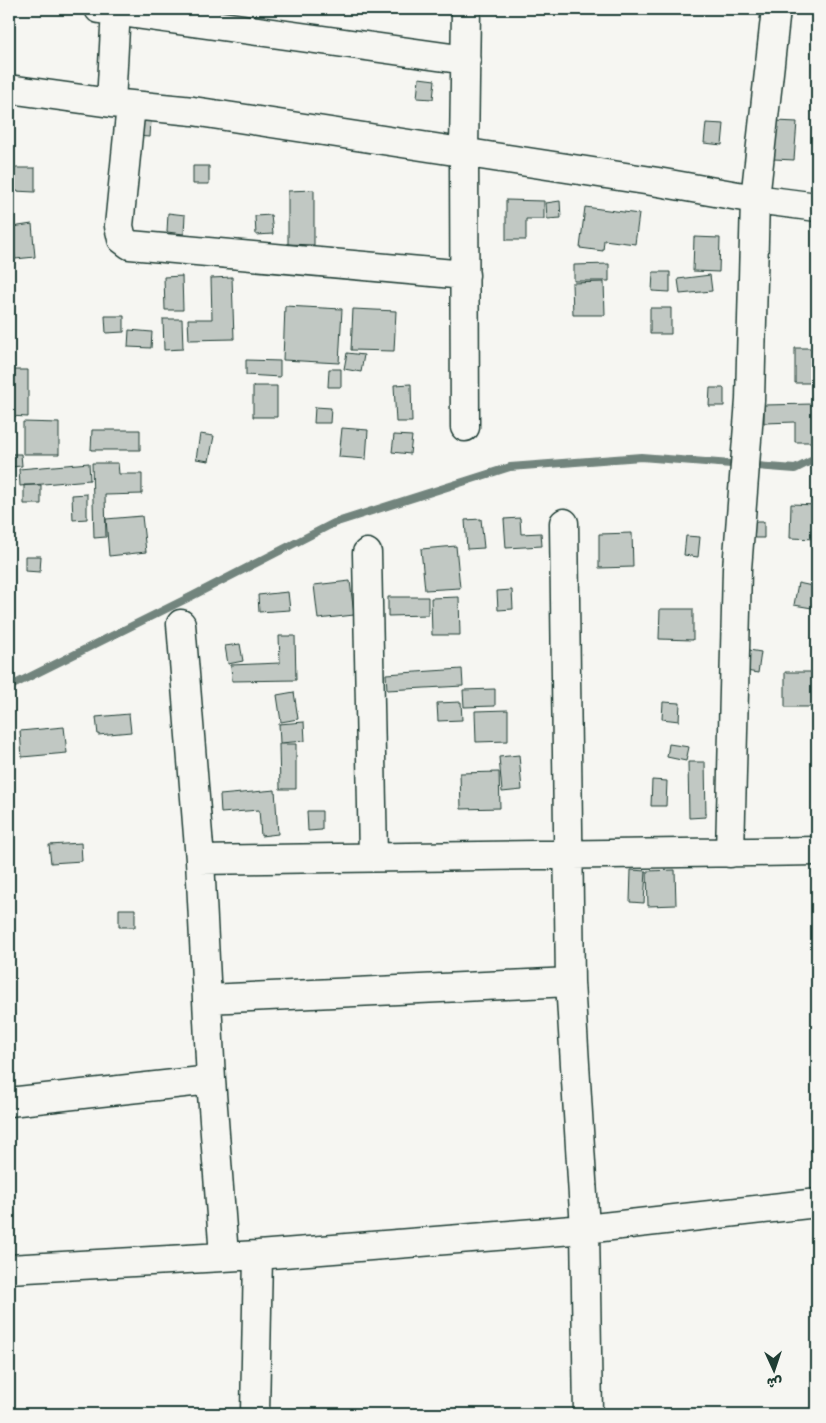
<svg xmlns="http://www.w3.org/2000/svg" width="826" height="1423" viewBox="0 0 826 1423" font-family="'Balsamiq Sans','Playpen Sans Arabic',sans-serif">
<rect width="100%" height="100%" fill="#f6f6f2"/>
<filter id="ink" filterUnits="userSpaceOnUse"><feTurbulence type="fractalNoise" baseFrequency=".02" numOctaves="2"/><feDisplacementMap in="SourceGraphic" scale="10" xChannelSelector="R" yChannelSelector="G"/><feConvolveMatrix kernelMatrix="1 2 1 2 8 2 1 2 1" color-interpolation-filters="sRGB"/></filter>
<g filter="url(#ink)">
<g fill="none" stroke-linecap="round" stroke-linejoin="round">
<path stroke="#72847d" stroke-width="8" d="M9,687l183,-91 142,-73 176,-56 131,-10 154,12 22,-11"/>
</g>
<path fill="#c1c8c3" stroke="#1f3d34" d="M419,78l16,2 -2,19 -16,-1z
M136,118l15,1 -1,18 -16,-1z
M776,121l21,1 -3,38 -20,-1z
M706,123l18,1 -2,21 -18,-2z
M193,166h16v18h-16z
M14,168h21v24l-21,-1z
M314,190v55l-26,-1v-53z
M506,200l38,1v18h-18v21h-20z
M560,201l1,17 -14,1 -1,-16z
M585,207l54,7 -4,30 -31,-4 -1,11 -23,-3z
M168,213l17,2 -1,19 -17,-2z
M271,215l2,19 -17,1 -1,-19z
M32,224l3,33 -20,2 -3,-32z
M694,237l26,1 -1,34 -26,-1z
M609,264v17h-35v-16z
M653,272h17v20l-18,-1z
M710,275l2,16 -32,3 -2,-15z
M182,276l1,34h-18l-1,-33z
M232,277l2,62 -45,1 -1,-21h24l-1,-41z
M604,282l1,33h-32l-1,-32z
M285,306l57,3 -3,54 -56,-3z
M650,308h21v26h-21z
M353,309l43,2 -2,40 -43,-1z
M105,316h19v16l-18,1z
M163,319h19l1,30 -19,1z
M129,330l23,2 -1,16 -23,-1z
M795,348h18v35h-18z
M347,353l17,2 -3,17 -17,-3z
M246,360l34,1v16l-34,-2z
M329,369h12v18h-13z
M9,370h19v47l-19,-1z
M411,384l1,38h-16l-2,-37z
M253,386h24v31h-24z
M710,388h14v18h-15z
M814,404l1,38h-20v-20l-31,1v-18z
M315,407l16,1 -1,15h-16z
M23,422l36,1v31h-36z
M342,428l26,2 -2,29 -27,-2z
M92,430h48v20h-49z
M200,434l14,2 -5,25 -13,-2z
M394,435l18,1 -2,18 -18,-2z
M9,454h12l1,12 -13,1z
M89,463l1,17 -70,6 -1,-17z
M92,463h26l1,11h23v20l-37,1 1,42 -12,1z
M24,485h17v19h-17z
M87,494v25l-14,1 -1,-25z
M791,504l26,1v34l-27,-1z
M142,516l4,36 -37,4 -3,-37z
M520,518l1,16 20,-1 1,13 -36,2 -2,-29z
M481,519l3,29 -17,1 -2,-29z
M747,522h17v16h-17z
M632,533l1,34 -34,1v-34z
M686,536l14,1 -2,20 -14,-2z
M456,546l4,42 -35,2 -4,-41z
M25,556h16l-1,16 -15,-1z
M350,581l4,34 -36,4 -4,-34z
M798,583l19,4 -5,21 -18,-3z
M512,590l1,19 -15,1 -1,-19z
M288,592l2,18 -31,2 -1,-17z
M388,597h40v18l-40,1z
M459,597l1,38h-28l-1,-37z
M660,609h33v31l-34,-1z
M279,636h16l1,44 -64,1 -1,-16 49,-2z
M240,644l3,17 -15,3 -3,-18z
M749,650l12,2 -3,21 -12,-2z
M462,669l1,17 -76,4 -1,-16z
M785,672h32v35h-32z
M495,689v17l-31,1 -1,-17z
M294,692l4,27 -17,3 -4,-27z
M461,702l1,18 -24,1 -1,-18z
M663,702l17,1 -1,18 -17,-2z
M508,710v31l-32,1 -1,-31z
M129,714l2,18 -33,3 -2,-18z
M304,722l1,19 -25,2 -1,-19z
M64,727l3,26 -45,4 -2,-26z
M279,744h17v45h-16z
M669,744l20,3 -3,14 -19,-4z
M519,755l3,35 -20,2 -3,-35z
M688,762h17l1,55 -17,1z
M499,772l1,36 -39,1 -1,-36z
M652,780l15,1 -1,25h-15z
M275,790l3,44 -17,2 -2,-26 -38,3 -1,-18z
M307,811h15v19l-14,1z
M81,843l1,18 -31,2 -2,-18z
M631,870l15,1 -2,32 -14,-1z
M675,870l1,35 -28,1 -1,-35z
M119,909h16v18h-16z"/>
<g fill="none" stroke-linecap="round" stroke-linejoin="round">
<g stroke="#1f3d34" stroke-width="31">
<path id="minor" d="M99,9l367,51
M9,89l102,14 82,8 465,71 97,17 62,8
M111,103l5,-94
M131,105l-12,121 3,13 8,6 335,30
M465,427l-1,-275 2,-143
M564,523l6,459 15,247 3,185
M367,553l6,304
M181,624l19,236 11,220 13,176
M730,853l7,-284 13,-169 5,-201 21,-190
M200,860l617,-9
M207,999l363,-17
M9,1102l202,-22
M9,1269l249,-14 327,-26 232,-26
M255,1414l3,-159"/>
</g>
<use href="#minor" stroke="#f6f6f2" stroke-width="28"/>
</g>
</g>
<rect width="826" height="1423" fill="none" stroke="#f6f6f2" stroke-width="30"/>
<rect x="15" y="15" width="796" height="1393" fill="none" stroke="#1f3d34" stroke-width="2" filter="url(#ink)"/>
<g transform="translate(774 1370) rotate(177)" stroke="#f6f6f2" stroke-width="4" paint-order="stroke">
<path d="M0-4L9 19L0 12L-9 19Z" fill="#1f3d34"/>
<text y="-8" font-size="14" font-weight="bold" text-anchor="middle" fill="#1f3d34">ش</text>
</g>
</svg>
